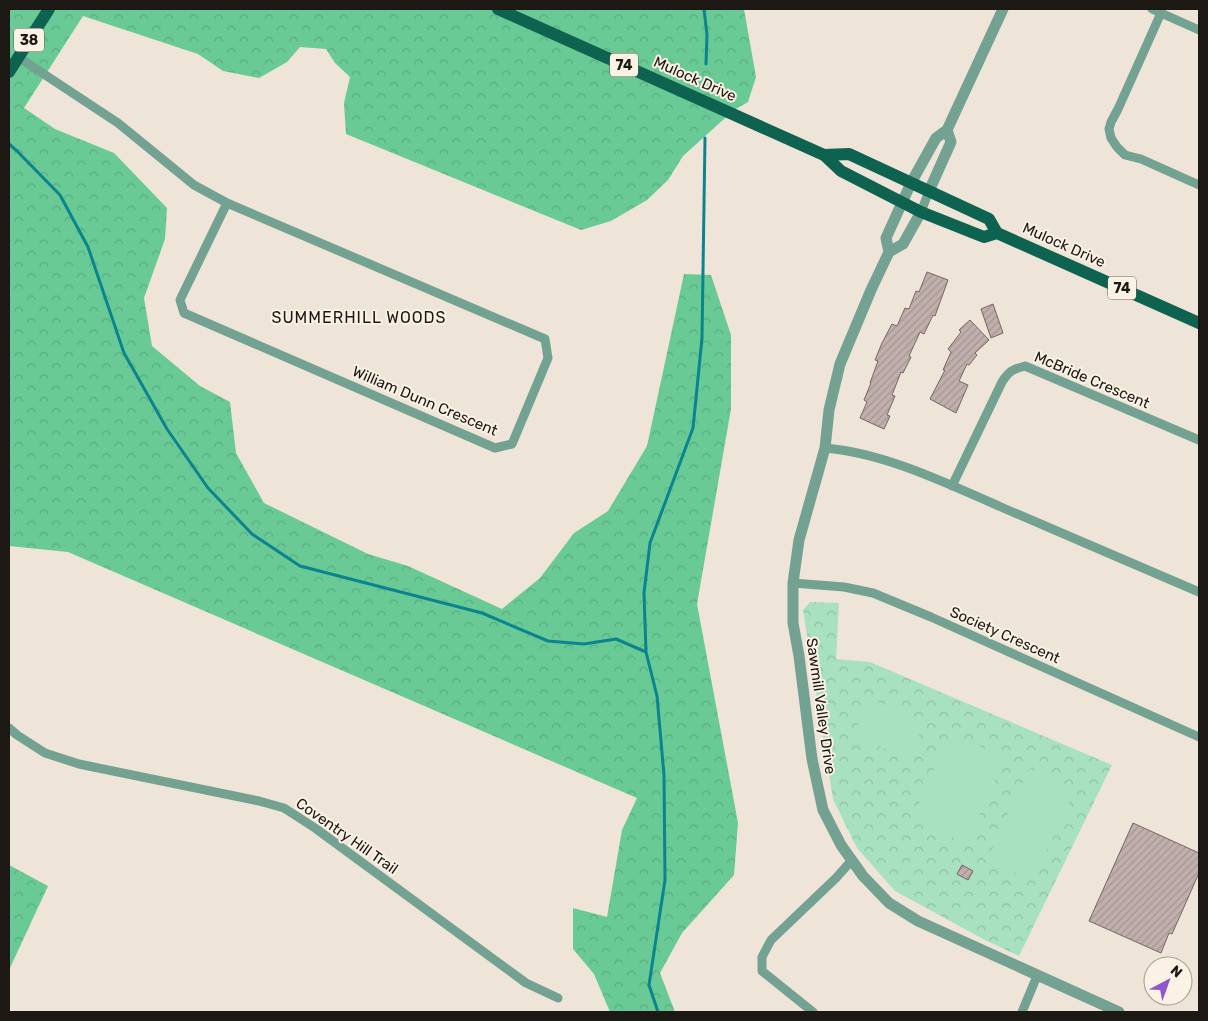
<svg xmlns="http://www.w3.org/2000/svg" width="1208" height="1021" viewBox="0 0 1208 1021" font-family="Rubik,sans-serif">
<defs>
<pattern id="forest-crowns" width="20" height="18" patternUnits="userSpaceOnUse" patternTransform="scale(1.25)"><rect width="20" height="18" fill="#69ca95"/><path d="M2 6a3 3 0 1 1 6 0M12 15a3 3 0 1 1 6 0" fill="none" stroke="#5aad80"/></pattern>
<pattern id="park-crowns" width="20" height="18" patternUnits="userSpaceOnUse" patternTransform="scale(1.25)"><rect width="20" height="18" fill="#a8e1bf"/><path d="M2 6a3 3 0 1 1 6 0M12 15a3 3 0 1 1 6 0" fill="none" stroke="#90c0a3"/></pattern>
<pattern id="building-hatch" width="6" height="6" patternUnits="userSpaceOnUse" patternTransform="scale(1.25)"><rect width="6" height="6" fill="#c0afac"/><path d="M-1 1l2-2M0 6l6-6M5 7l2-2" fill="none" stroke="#a49693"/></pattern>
</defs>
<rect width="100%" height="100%" fill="#eee4d8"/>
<path fill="url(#forest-crowns)" d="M9,9h735l12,68 -8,25 -14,8 -51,46 -15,24 -21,20 -36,21 -30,9 -235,-96 -2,-31 6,-26 -15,-14 -9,-14 -26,-2 -13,15 -28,16 -36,-7 -25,-17 -115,-38 -59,92 31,21 59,24 53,55 -2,31 -21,59 8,48 48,40 30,16 6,51 28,50 104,51 40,12 94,43 38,-31 34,-45 34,-22 39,-65 37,-172 27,1 20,60v74l-34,195 41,219 -4,52 -52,58 -22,40 15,39h-65l-16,-38 -21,-25v-41l34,9 15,-87 15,-32 -569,-246 -59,-6z
M9,865l39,21 -39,84z"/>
<path fill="url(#park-crowns)" d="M810,602l29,1 -3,56 34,3 242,103 -93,191 -36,-17 -88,-48 -38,-43 -24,-49 -30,-189z"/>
<path fill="#a8e1bf" d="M869,698l56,24 -16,37 -56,-24z
M951,733l54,25 -39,86 -54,-25z
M1029,768l46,22 -42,91 -46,-21z"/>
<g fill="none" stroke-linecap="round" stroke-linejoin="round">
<path stroke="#0c8490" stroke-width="3" d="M704,9l3,26 -1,29
M9,144l8,7 43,44 28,52 36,106 43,76 41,59 44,46 48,32 182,47 66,28 36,3 32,-5 30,13
M658,1012l-9,-27 16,-105 -1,-105 -7,-79 -11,-44 -2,-59 6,-50 43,-115 9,-90 3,-200"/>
</g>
<path fill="url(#building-hatch)" stroke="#756664" d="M927,272l21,8 -13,36 -2,-1 -9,19 -4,-2 -11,24 2,1 -8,16 -2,-1 -9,23 3,1 -8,19 3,1 -6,13 -24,-11 7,-16 -3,-2 7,-17h-1l8,-22 -3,-1 7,-17 10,-19 5,2 8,-18 4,1 7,-18 3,1z
M993,304l10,29 -12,5 -10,-29z
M970,320l19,20 -14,13 2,2 -8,10 -2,-1 -8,17 9,4 -12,28 -26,-14 15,-29h-2l8,-18 -3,-3 13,-17 -2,-2z
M1133,823l66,30v20l-27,61 -3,-1 -8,20 -72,-32z
M962,865l11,6 -5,9 -11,-6z"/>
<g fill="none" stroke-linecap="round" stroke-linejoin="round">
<path stroke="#73a192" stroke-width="9" d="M1152,9l47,21
M1161,13l-43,96 -7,13 -2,7 2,9 6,9 8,8 16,4 58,26
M18,57l100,66 76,62 33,18 318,136 3,19 -36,86 -17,4 -311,-135 -4,-13 47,-97
M921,212l8,-21
M825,448c60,5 121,35 176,59 66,28 132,57 198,85
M952,486l50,-104c7,-11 11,-13 23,-16l174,74
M793,583l51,4 29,6 58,24 268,120
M9,728l8,7 28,18 34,11 180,37 25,7 31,20 211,155 32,15
M813,1012l-51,-41v-14l9,-17 65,-62 16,-18
M1022,1012l15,-36"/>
<path stroke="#73a192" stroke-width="11" d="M929,191l22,-49 -4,-12
M921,212l-18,32 -14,8 -18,38 -31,74 -11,46 -4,38 -26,92 -6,43v40l6,33 13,103 11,51 18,35 22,31 26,27 29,18 201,91
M889,252l-3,-14 25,-55 25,-45 11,-8 56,-121"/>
<path stroke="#0e6350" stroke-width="12" d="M498,9l326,146 17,16 80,41 63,25 13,-4 202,90
M9,72l40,-63
M824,155l25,-1 140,65 8,14"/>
</g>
<g text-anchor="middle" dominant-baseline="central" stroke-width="4" stroke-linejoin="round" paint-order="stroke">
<g fill="#fbf1e5" stroke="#5f5a53" stroke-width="1">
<rect x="14" y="28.5" width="30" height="23" rx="4"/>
<rect x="610" y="53.5" width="28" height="23" rx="4"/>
<rect x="1108" y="276.5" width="28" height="23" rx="4"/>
</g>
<g font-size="14" font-weight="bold" fill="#1c1914">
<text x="29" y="40">38</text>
<text x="624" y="65">74</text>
<text x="1122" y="288">74</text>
</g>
<g font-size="15" fill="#1c1914" stroke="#fbf1e5">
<text transform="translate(695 79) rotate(24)">Mulock Drive</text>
<text transform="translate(1064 245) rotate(24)">Mulock Drive</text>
<text transform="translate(1092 380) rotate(23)">McBride Crescent</text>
<text transform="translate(425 401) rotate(23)">William Dunn Crescent</text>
<text transform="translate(1005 635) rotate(24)">Society Crescent</text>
<text transform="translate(821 706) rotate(82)">Sawmill Valley Drive</text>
<text transform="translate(347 836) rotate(35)">Coventry Hill Trail</text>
</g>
<g font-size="16" letter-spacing="1" fill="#1c1914" stroke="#fbf1e5">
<text x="359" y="317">SUMMERHILL WOODS</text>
</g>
</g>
<rect width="1208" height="1021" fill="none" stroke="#1c1914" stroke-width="20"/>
<g transform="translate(1168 981) rotate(41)"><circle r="24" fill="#fbf1e5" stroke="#a29b91"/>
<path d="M0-4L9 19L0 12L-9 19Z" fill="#9056cd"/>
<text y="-8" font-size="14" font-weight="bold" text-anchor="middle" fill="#1c1914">N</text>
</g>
</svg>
